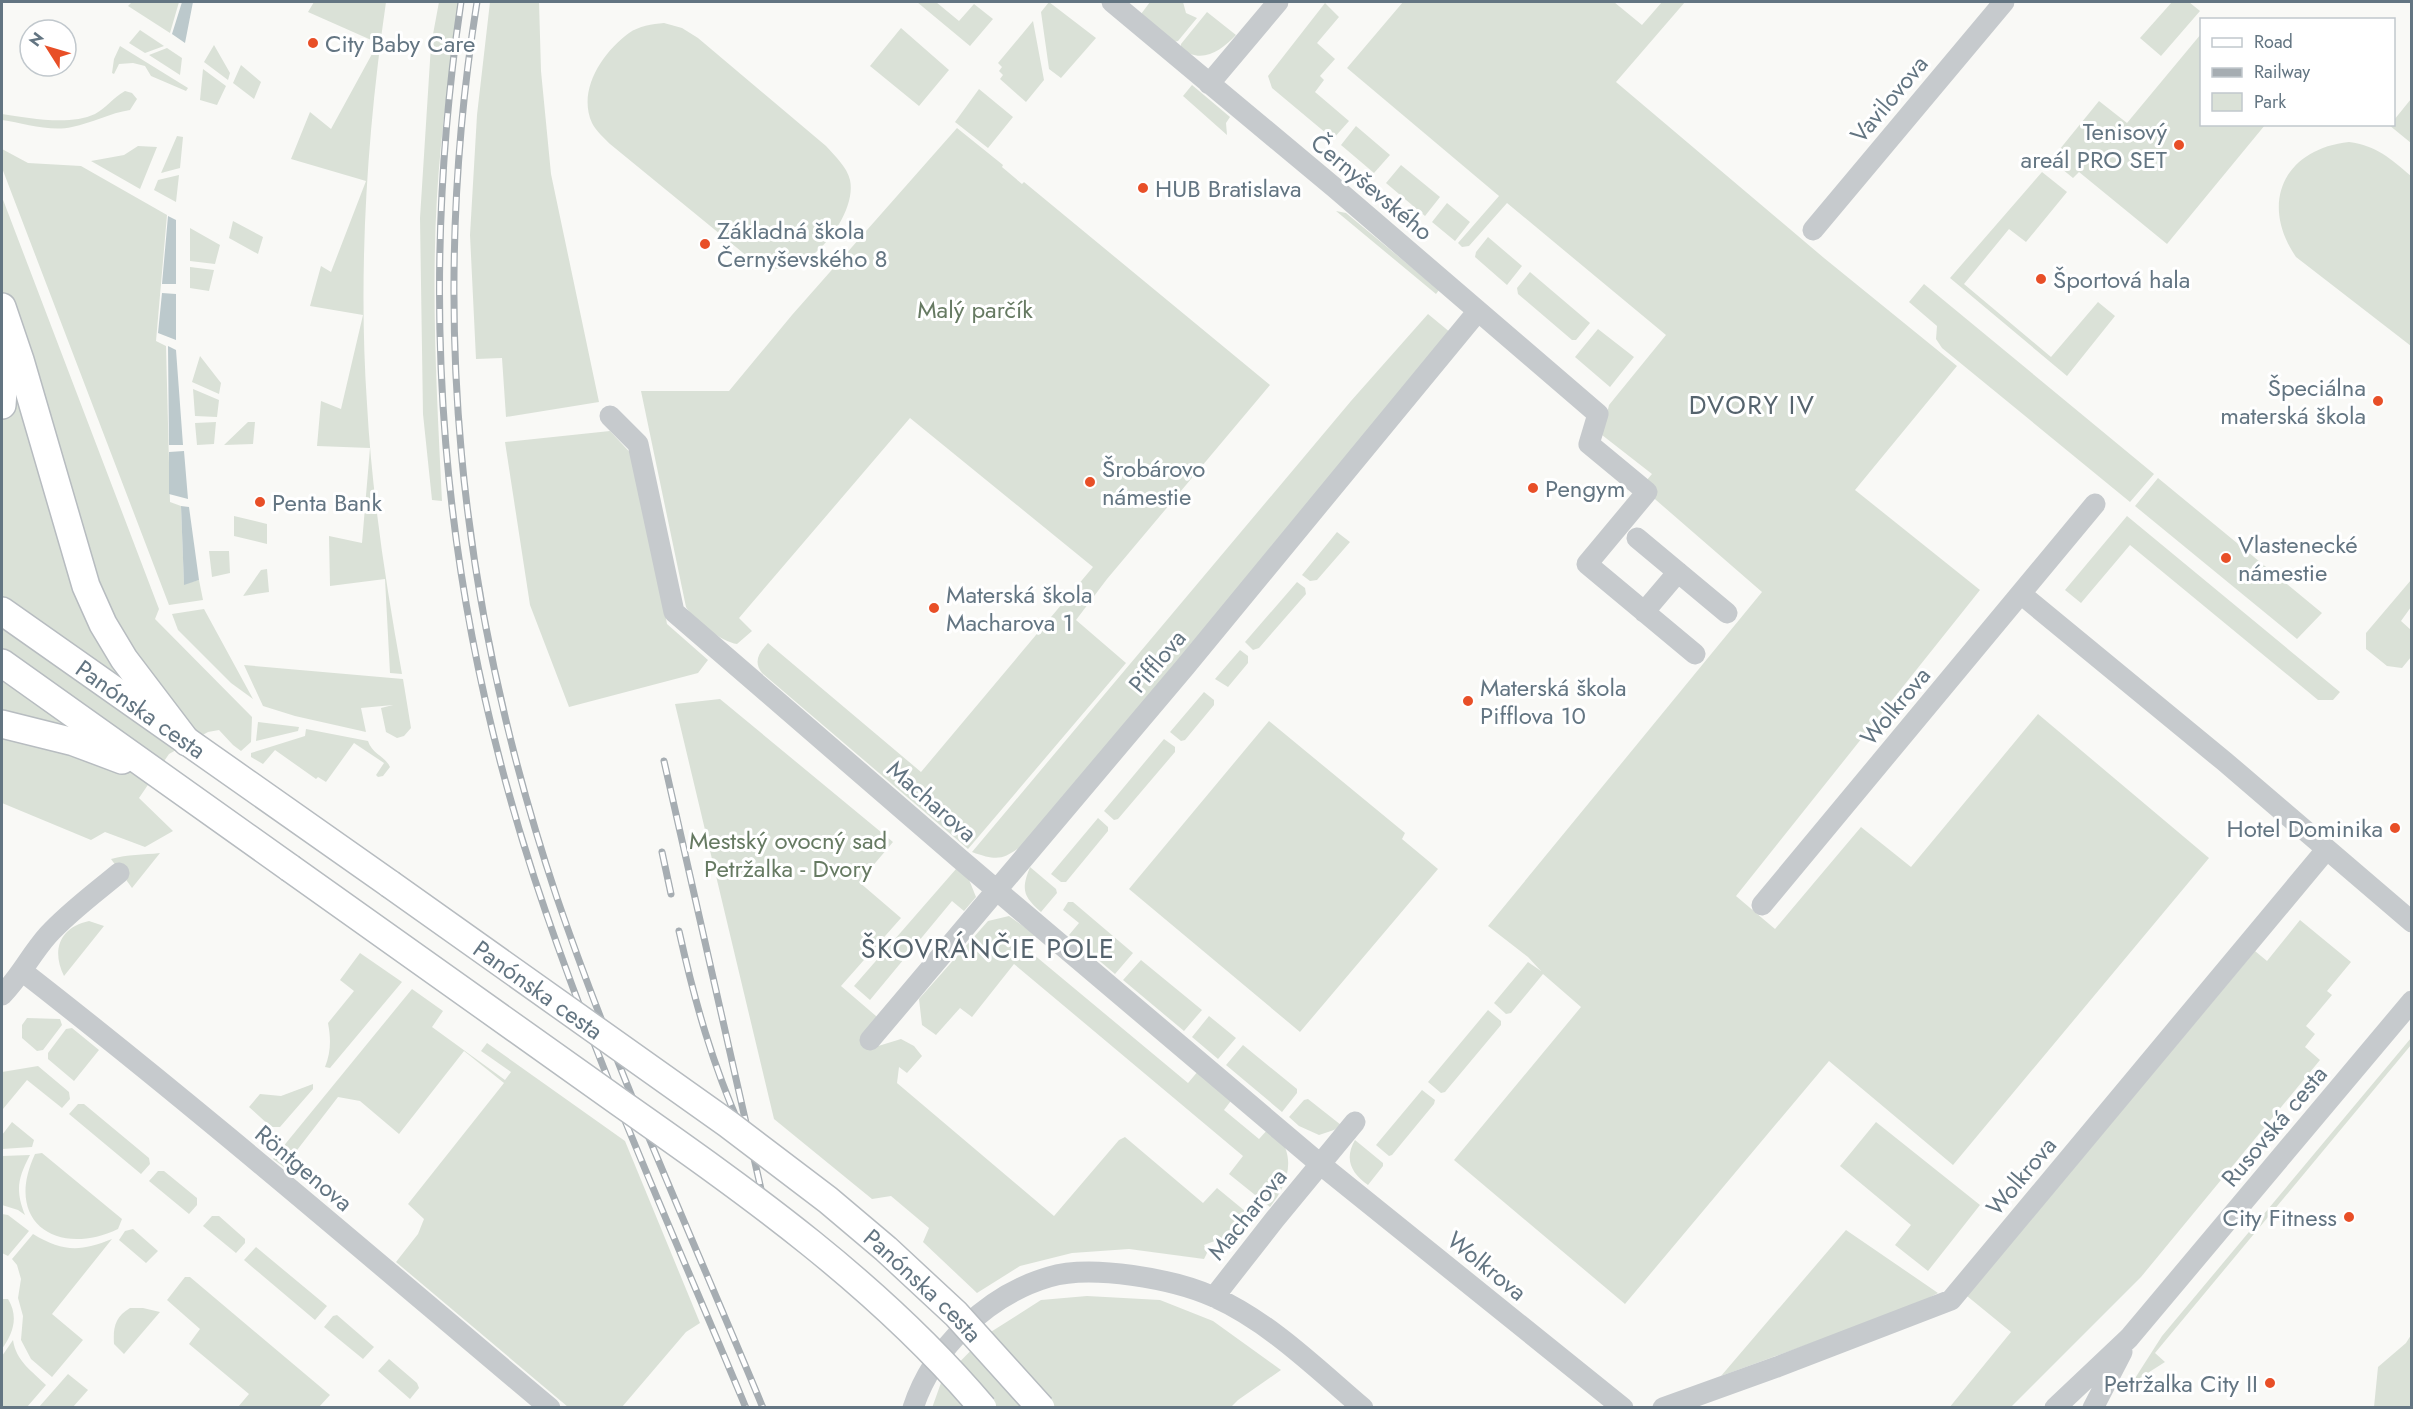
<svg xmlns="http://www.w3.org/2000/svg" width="2413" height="1409" viewBox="0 0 2413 1409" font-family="Jost,sans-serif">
<rect width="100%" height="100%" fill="#f9f9f6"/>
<path fill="#dae1d7" d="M132,2h47l-9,31 -42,-27z
M314,2h72c-19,132 -28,269 -19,402 5,91 19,181 35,270l-12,-1 -5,-94 -55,7 -1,-50 33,7 8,-95 -53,-2 4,-45 20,8 22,-94 -53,-9 11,-40 10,6 35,-91 -75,-22 19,-47 21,17 47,-86 -70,-31z
M439,2h21c-10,64 -19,129 -23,194 -6,101 0,203 5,305l-10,-1 -9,-86 -3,-196 11,-173z
M490,2h49l2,69 10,103 48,228 -93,15 -4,-59 -26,1 -6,-124 7,-120z
M917,2h19l23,19 15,-17 19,15 -23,27z
M1049,2l47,36 -35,40 -12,-9 -8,-57z
M1150,2h33l3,11 11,5 -19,23 -4,1 -33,-28z
M1403,2h211l28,23 20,-23h23l-69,80 208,176 133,108 -102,124 125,100 -244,306 39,33 86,-102 50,40 127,-153 171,144 -256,307 -124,-104 -204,243 -171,-144 127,-153 -38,-33 -32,39 -5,1 -12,-11 34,-41 13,9 -13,-14 -40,-31 274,-334 -121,-105 11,-13 -50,-39 7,-30 57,-70 -159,-132 -38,43 -7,1 -4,-4 41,-47 -152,-128z
M2172,2h17l11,9 -39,45 -21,-18z
M1325,3l14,14 -22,26 18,16 -15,17 4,4 -9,12 34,29 -16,18 -61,-51 -4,-12z
M1207,12l29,23c-15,16 -35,30 -55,13v-4z
M1033,21l11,59 -18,22 -26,-23 3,-4 -4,-4 3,-4 -4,-4z
M664,23l18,5 16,10 128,108c9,10 21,21 24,34 7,32 -34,86 -67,89 -11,1 -20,-4 -30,-8l-143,-117c-6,-6 -14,-13 -18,-21 -15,-33 11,-71 37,-90 10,-7 23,-9 35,-10z
M901,28l48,42 -30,36 -49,-40z
M140,30l24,16 -19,7 -16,-10z
M2201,34l1,90 63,1 -98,119 -88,-72 -6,6 -22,-18 48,-59 28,22z
M214,45l16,28 -2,7 -24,-18z
M120,46l68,42 -2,3 -35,-15 -6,-10 -12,-3 -14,1 -5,10 -2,-1 2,-14z
M167,48l15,10 -2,17 -31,-20z
M241,65l20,17 -7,17 -21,-16z
M203,69l23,17 -9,19 -17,-5z
M1192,85l38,32 -4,6 1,12 -44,-39z
M979,89l34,28 -25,31 -33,-26z
M125,91l7,2 5,6 -7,11c-20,3 -38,13 -58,17 -22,5 -49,-4 -70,-7v-6c26,4 68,12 93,0 11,-6 19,-17 30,-23z
M2411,99v44l-22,-18 5,-1v-4z
M1356,126l34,29 -16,18 -33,-28z
M957,128l46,37 -1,2 20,17 2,-2 246,203 -163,194 -31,41 50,43 -158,186 -206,-176c-9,-12 -3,-20 6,-30l153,129 172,-205 -183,-149 -171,200 13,13 -15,13c-15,-2 -44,-24 -51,-37l-45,-216h88l63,-76z
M177,136l6,1 -3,31 -19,5z
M2349,142c28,4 41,16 62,34v170l-115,-89c-37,-54 -12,-108 53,-115z
M138,146l19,1 -17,42 -49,-28 33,-6z
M2,149l26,14 53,3 86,49 -11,126 10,5 4,156 11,4 3,78 15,-4 4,20 -34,5 -167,-437z
M1401,165l39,32 -15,19 -39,-33z
M2042,172l25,20 -41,50 -17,-13 -45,55 87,73 47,-55 17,14 -48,60 -117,-98z
M179,175l-3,27 -22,-12 4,-10z
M2,197l157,412 -4,10 97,98 -1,25 -10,9 -8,-6 -14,-15 -11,2 -39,22 -30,44 34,33 -28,16 -40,-15 -14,8 -89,-37z
M1447,203l23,19 -15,19 -23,-19z
M1336,211l10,2 93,77 -3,4z
M233,221l30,16 -5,17 -29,-16z
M190,228l30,17 -5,19 -25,-3z
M1488,237l34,29 -15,19 -32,-28 1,-5z
M190,267l24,3 -5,21 -19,-3z
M1530,272l60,51 -14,17h-4l-54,-46 -1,-6z
M1924,284l230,190 -24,28 -188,-154 -6,-9 1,-13 -28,-24z
M1428,314l23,19 -422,508c-25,17 -27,22 -57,11l379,-451z
M1598,329l36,28 -24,30 -35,-30z
M200,356l21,27 -2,11 -27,-12z
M193,389l26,11 -2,17 -22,-1z
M216,422l-2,22 -17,1 -2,-22z
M248,422h7l-2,22 -29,1z
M610,431l27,29 30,164 41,36 -10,13 -129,34 -39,-102 -25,-163z
M2158,478l164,135 -25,26 -162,-133z
M234,516l33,8v20l-33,-8z
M2127,516l213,176 -7,8h-15l-188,-155 -49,58 -16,-13z
M1337,532l13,10 -33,38 -7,1 -8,-6z
M209,551h20l1,22 -18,4z
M267,569l2,23 -26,4 18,-26z
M2411,580v27l-10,14 10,9v27l-9,11 -15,-2 -21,-17v-16z
M1297,582l8,6 1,6 -47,54 -6,2 -8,-8z
M204,609l49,90 -22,-16 -53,-53 -6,-16z
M1240,650l8,6v7l-20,24 -13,-8z
M244,665l159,14 8,49 -7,8 -7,2 -11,-6 -5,-24 12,-3 -32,3 5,24 -71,-16 -32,-10z
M1204,692l10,8v5l-29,35 -4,1 -11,-9z
M720,699l173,143 -34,40 42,36 -60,68 35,30 -1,31 26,-8 13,7 8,10 -15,17 -8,-6 -2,16 157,133 65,-76 6,-3 78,66 14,-15 34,28v8l-7,6 -40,15 3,8 -3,6 -75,-10 -57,4 -52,13 -43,27 -54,-51 6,-14 -38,-32 -19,3 -98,-80 -99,-415z
M1269,721l136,112 -3,6 36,30 -138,163 -171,-143z
M258,722l41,5 -1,4 -42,10z
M306,729l62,12c4,13 17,15 22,26l-7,9 -5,1 -2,-2 8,-12 -30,-20 -28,39 -8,-5 -2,2 -41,-29 -12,14 -12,-7v-4l54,-17z
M1164,739l11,8v5l-57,67 -4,1 -10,-9z
M1098,818l10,9v4l-42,51h-5l-10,-8z
M160,853l-28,35 -21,-29c17,-5 32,-4 49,-6z
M1030,867l26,22 1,4 -16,19c-18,-16 -20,-22 -11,-45z
M956,869l12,8 8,20 -12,14 -12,-10 -82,99 -16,-14z
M1068,902h5l60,51 -18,21 -46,-39 10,-12 -16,-13z
M1009,916l28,20 -10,13 161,134 11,-13 34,28 -9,12 35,29 10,-11c5,6 15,15 17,22 7,21 -4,42 -16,57l-41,-33 14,-18 -229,-192 -42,53 -12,-9 -24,27 -14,-10 -3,-26 69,-78z
M2300,920l51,42 -24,29 5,4 -26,31 9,8 -10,13 15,13 -179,217 -130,130 -62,1 62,-76 -44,-36 288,-345 12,10z
M89,921l15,5 -40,50c-13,-26 -4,-49 25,-55z
M360,953l42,29 -72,86 -5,-1c6,-15 6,-28 3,-44l26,-32 -14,-11z
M1141,960l61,50 -18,21 -61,-51z
M412,989l31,22 -11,16 73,53 6,-8 -30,-21 6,-8 138,98 75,182 -14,9 -64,75h-54l-172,-145 22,-28 6,-15 -16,-15 96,-121 -40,-32 -65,83 -39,-33 -22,-4 -54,70 -11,-8z
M1488,1010l13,11v4l-56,67 -4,1 -13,-11z
M1209,1016l27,22 -18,21 -26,-22z
M27,1018l33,1 2,6 -19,25 -6,1 -15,-13v-13z
M72,1028l27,22 -25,31 -26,-22v-6l18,-24z
M2411,1038v7l-256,308 10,9 -33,21 30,-47z
M1243,1045l54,44v4l-15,19 -56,-47z
M38,1066l31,26 1,7 -8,9 -35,-28 -24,29 -1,-2v-35z
M313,1084v5l-33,38h-9l-22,-20 11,-13 21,2z
M1422,1090l13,10 -1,4 -42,51 -3,1 -13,-11z
M1308,1099l33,26 -7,5 -15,5 -20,-9 -10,-9 15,-17z
M78,1104h6l65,54 1,6 -9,10 -72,-60z
M12,1122l22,18 -2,7 -30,2v-14z
M1876,1122l104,83 -52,66 -33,-26 16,-20 -71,-59z
M1355,1140l28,23v3l-15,19c-17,-12 -24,-26 -13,-45z
M42,1153l80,66 -4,10c-61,29 -115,-7 -83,-75z
M30,1155c-12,23 -15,35 -5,60l-7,-5 -16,-5v-49z
M158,1171h6l33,27v7l-8,9 -40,-33z
M2,1214l6,1 21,16 -21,25 -6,-3z
M212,1216h7l26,23v4l-9,10 -33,-27z
M133,1229l25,22 -12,12 -27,-23 6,-9z
M1846,1230l92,63 -24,13 -193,70z
M33,1234c30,18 47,18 79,5l-60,75 31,26 -31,37 -21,-18 -10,-19 2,-24 -5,-18 3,-19 -4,-14 -5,-6z
M256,1247l71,59 -12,14 -71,-60z
M185,1277h5l140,118 -11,12h-81l11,-13 -60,-50 11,-15 -33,-29z
M1087,1296l73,4 53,21 68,49 -43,30 -7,7 -299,1 10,-28 44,-45 55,-35z
M2,1299h6c11,18 5,34 -6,50z
M130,1308h13l17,4 -36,42 -10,-10c-1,-17 1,-27 16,-36z
M337,1315l37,32 -11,12 -39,-32 9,-11z
M2411,1335v72h-37l4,-40 28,-24z
M13,1340c3,21 19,31 33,45l-19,22 -25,-1v-50z
M389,1359l28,24 2,5 -9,11 -32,-28z
M68,1374l20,16 -15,17h-34z"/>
<path fill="#bcc9cc" d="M182,2h11l-8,41 -13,-9z
M168,216l8,4v64h-14z
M162,293l14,1v46l-18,-7z
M168,346l8,4 7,95h-14z
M184,451l4,48 -19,-5v-42z
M181,506l8,1 10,73 -15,5z"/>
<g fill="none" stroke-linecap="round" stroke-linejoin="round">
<g stroke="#b7bcc0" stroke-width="30">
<g id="major">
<path d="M2,307l18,53 66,226 17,38 21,35 63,83"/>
<path d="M2,353l2,24 -2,28"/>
<path id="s1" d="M2,611l388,273"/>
<path d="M2,663l288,205"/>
<path d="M2,724l72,18 48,18"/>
</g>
</g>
<path stroke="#c6cacd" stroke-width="21" d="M1112,2l223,186 263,226 -9,30 58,48 -60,72 108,90
M1209,84l69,-82
M1813,230l191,-228
M610,416l28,28 36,168 286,247 360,305 303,244
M1637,538l90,75
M2021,594l203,167 188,161
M1644,612l34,-40
M1762,905l333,-401
M22,971c180,140 353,290 528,437
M2,995c18,-18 29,-41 46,-60 21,-23 47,-42 71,-62
M870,1040l315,-373 293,-356
M1214,1297l61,-78 80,-97
M913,1408c20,-61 75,-113 136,-131 42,-13 125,2 165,20 56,25 103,72 149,111
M1663,1408l114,-41 174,-67 375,-450
M2055,1408l74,-70 283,-337
M2093,1408l29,-56"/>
<use href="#major" stroke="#fff" stroke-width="27"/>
<g stroke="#a6adb2" stroke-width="7">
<path id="rail" d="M461,2c-44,300 -21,586 73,875 59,180 139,356 212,531
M477,2c-49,308 -19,600 80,896 59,173 136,341 206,510
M664,761l99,437
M662,852l9,42
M679,931c16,72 33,132 63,200"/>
</g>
<use href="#rail" stroke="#fff" stroke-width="4.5" stroke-dasharray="14" stroke-linecap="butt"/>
<g stroke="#b7bcc0" stroke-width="30" stroke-linecap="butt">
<g id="major-bridge">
<path d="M290,868c110,78 219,156 329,234 131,92 260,183 364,306"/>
<path id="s2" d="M390,884l338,240 100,76 58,49 70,65 85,94"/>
</g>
</g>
<use href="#major-bridge" stroke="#fff" stroke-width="27"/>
</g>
<g fill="#e84f27" stroke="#fff" stroke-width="2">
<circle cx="313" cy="43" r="6"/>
<circle cx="2179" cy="145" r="6"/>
<circle cx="1143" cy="188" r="6"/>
<circle cx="705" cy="244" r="6"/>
<circle cx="2041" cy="279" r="6"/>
<circle cx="2378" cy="401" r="6"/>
<circle cx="1090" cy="482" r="6"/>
<circle cx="1533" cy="488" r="6"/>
<circle cx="260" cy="502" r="6"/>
<circle cx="2226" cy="558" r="6"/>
<circle cx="934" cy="608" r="6"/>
<circle cx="1468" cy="701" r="6"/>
<circle cx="2395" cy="828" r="6"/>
<circle cx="2349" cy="1217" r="6"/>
<circle cx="2270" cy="1383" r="6"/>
</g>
<g text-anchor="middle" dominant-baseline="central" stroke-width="6" stroke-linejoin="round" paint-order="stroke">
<g font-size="24" fill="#637582" stroke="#fff" text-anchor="start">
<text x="325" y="43">City Baby Care</text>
<text x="2167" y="131" text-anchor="end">Tenisový<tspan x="2167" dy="28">areál PRO SET</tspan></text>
<text x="1155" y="188">HUB Bratislava</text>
<text x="717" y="230">Základná škola<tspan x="717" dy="28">Černyševského 8</tspan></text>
<text x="2053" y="279">Športová hala</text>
<text x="2366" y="387" text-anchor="end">Špeciálna<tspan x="2366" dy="28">materská škola</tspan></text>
<text x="1102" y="468">Šrobárovo<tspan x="1102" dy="28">námestie</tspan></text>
<text x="1545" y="488">Pengym</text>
<text x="272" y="502">Penta Bank</text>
<text x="2238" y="544">Vlastenecké<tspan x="2238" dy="28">námestie</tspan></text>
<text x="946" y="594">Materská škola<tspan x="946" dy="28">Macharova 1</tspan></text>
<text x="1480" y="687">Materská škola<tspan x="1480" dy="28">Pifflova 10</tspan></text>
<text x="2383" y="828" text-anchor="end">Hotel Dominika</text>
<text x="2337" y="1217" text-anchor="end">City Fitness</text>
<text x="2258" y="1383" text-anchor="end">Petržalka City II</text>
</g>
<g font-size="24" fill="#637582" stroke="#fff">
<text transform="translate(1889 99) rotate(-50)">Vavilovova</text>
<text transform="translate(1372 187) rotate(40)">Černyševského</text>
<text transform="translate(1157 661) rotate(-50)">Pifflova</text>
<text transform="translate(1895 706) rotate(-50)">Wolkrova</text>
<text stroke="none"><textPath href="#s1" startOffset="170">Panónska cesta</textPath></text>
<text transform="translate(932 801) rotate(41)">Macharova</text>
<text stroke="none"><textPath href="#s2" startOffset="182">Panónska cesta</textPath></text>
<text transform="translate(2274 1126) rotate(-50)">Rusovská cesta</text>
<text transform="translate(304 1168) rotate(40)">Röntgenova</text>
<text transform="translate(2021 1176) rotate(-50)">Wolkrova</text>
<text transform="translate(1247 1214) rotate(-51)">Macharova</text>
<text transform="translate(1487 1266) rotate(39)">Wolkrova</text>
<text stroke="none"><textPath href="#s2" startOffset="668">Panónska cesta</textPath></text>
</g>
<g font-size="24" fill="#667a62" stroke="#fff">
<text x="975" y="309">Malý parčík</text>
<text x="788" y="840">Mestský ovocný sad<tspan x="788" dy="28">Petržalka - Dvory</tspan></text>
</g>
<g font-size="26" letter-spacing="1.5" fill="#55636d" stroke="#fff">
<text x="1752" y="405">DVORY IV</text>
</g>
<g font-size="27" letter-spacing="1.5" fill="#55636d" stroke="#fff">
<text x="988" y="948">ŠKOVRÁNČIE POLE</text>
</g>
</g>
<rect width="2413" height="1409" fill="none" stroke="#637582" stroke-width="6"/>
<rect x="2200" y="18" width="195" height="108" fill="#ffffff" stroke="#c1c8cd" stroke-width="1.5"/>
<rect x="2212" y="38" width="30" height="9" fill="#ffffff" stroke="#c1c8cd" stroke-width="1.5"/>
<text x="2254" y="48" font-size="18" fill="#637582">Road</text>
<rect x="2212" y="68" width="30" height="9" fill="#a6adb2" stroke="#c1c8cd" stroke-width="1.5"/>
<text x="2254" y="78" font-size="18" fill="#637582">Railway</text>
<rect x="2212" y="93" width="30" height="18" fill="#dae1d7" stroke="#c1c8cd" stroke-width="1.5"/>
<text x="2254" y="108" font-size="18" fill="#637582">Park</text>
<g transform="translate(48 48) rotate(307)"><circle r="28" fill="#ffffff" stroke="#c1c8cd" stroke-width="1.5"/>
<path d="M0-4.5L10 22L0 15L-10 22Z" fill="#e84f27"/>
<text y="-9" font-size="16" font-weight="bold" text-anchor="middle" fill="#637582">N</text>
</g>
</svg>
